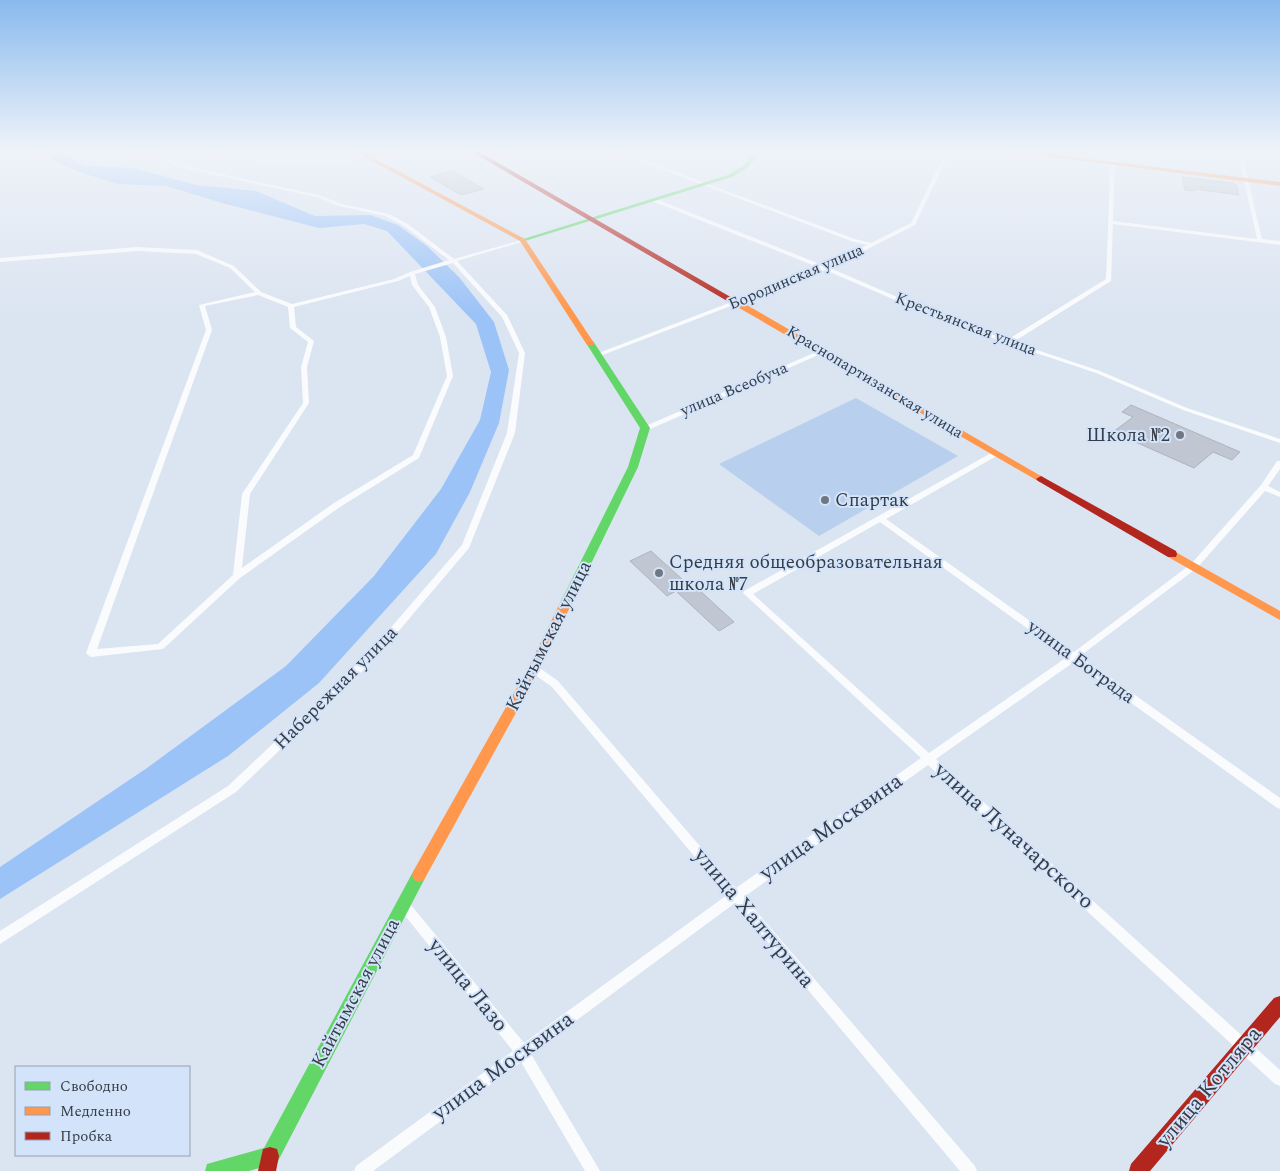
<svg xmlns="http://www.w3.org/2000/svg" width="1280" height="1171" viewBox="0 0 1280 1171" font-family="Spectral,serif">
<rect width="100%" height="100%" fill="#dbe4f1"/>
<path fill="#b8d0ee" d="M856,398l102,58 -139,80 -100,-72z"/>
<path fill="#9cc3f7" d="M40,149h15l29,17 48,2 65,17 59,6 59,25 55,-1 28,10 29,21 32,31 35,45 15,48 -10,53 -29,69 -34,62 -117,129 -91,73 -228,143v-32l147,-99 139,-102 88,-90 67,-87 39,-69 11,-48 -15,-48 -89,-93 -23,-7 -45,4 -97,-25 -56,-17 -48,-2 -36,-11 -25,-10z"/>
<path fill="#c0c7d2" stroke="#adb4be" d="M452,171l32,18 -23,6 -31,-18z
M1182,177l51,6 3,2 3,10 -44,-6v2l-10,-1z
M1131,405l109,47 -8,8 -19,-8 -19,16 -81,-36 20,-15 -11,-5z
M651,551l43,39 3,-2 37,34 -15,9 -43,-40 -9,5 -37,-35z"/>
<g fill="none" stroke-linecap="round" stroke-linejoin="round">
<path fill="#fafbfd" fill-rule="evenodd" d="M133,149h5l52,18 128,28 24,9 47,10 19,10 46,35 71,-20v2l-68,20 50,54 18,38 -10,80 -46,115 -94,111 -139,133 -236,152v-13l228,-145 141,-133 93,-108 45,-112 12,-80 -17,-36 -49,-54 -38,11 3,11 17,22 11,30 7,39 -34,82 -79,49 -100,71 -77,71 -72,8 -3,-2 -2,-2 120,-323 -7,-25 56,-13 -25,-24 -34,-14 -59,-3 -137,11v-4l137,-11 60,3 37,16 27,26 31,12 102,-25 16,-7 39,-12 -45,-34 -19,-10 -46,-10 -22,-9 -130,-28zM410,276l2,9 17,22 11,30 7,39 -34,79 -79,48 -92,65 8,-74 59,-91 -2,-36 7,-26 -18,-14 -2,-20 104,-26zM258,295l30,12 2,21 18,14 -7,25 2,36 -61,91 -9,81 -75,69 -61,5 115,-319 -7,-24z
M207,149h4l4,5 25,-3 22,9 12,2 23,-3 49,1 20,-5 2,1 -22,6 -49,-1 -23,3 -15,-2 -20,-9 -25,3z
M609,149h5l241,90 16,4 40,-20 36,-74h4l-36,76 -85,43 102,44 75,28 99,-61 5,-130h4l-2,72 144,18 -20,-90h4l21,90 18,2v4l-167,-21 -2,57 -98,61 87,29 87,37 93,31v4l-97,-33 -87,-37 -90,-30 -78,-29 -103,-44 -225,86h-4v-2l224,-86 -168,-67v-2h4l169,67 42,-21 -16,-4z
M823,349l3,2 -1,1 -177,78h-6l-1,-2z
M993,452h3l4,2 -114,65 188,133 117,-88 70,-79 16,-24h3v8l-12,17 12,6v5l-15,-6 -68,77 -117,88 200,142v11l-4,-2 -202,-145 -138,97 344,311v16l-5,-2 -347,-319 -184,132 231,269 2,5h-17l-225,-268 -204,151 69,117h-15l-64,-109 -148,109h-19l2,-5 157,-115 -114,-143 -2,-4 2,-4 4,-2 4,2 117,143 203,-148 -175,-208 -21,-15 -2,-3 2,-3h6l21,15 178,207 185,-130 -178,-165 1,-2zM880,522l187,135 -138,96 -176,-159z"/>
<path fill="#63d668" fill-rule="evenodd" d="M391,149h9l-34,9 -3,-2z
M758,149h6l-17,19 -15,9 -207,64 -5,-1 208,-65 15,-9z
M587,341h6l57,87 -12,39 -67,138 -6,4 -6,-4 69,-138 12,-39 -54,-85z
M419,868l5,2 2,5 -2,5 -147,283 -28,8h-44l2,-7 7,-2 50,-14 150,-278z"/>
<path fill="#ff974d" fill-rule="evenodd" d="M350,149h7l168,90 69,104 -1,2h-6l-67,-104z
M990,149h15l275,33v4z
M734,301h6l306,178 -5,3 -3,-1 -304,-176z
M1172,550l108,61v9l-112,-63 -1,-3 1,-3z
M565,601l6,4 -31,64 -116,211 -5,2 -5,-2 -2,-5 2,-5 114,-202 31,-63z"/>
<path fill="#b3261e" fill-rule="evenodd" d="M467,149h7l267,154 -7,2z
M1041,476l135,75 1,3 -1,3h-8l-130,-76 -2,-2z
M1280,996v21l-130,154h-21l2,-7 143,-166z
M270,1147l7,2 2,7 -3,15h-18l5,-22z"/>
</g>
<linearGradient id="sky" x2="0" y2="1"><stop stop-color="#89baee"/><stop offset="0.48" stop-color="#eff3f9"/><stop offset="1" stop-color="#eff3f9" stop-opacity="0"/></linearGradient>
<rect width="1280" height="313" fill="url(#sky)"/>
<g fill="#707782" stroke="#d2e3fa" stroke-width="2">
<circle cx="1180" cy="435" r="5"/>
<circle cx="825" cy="500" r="5"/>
<circle cx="659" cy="573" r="5"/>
</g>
<g text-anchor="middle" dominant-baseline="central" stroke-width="4" stroke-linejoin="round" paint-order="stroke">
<g font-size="16" fill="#363d46" stroke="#d2e3fa">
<text transform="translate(796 277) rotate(-23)">Бородинская улица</text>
<text transform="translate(966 324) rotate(21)">Крестьянская улица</text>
<text transform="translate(875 382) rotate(31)">Краснопартизанская улица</text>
<text transform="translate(734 389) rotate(-23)">улица Всеобуча</text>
</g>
<g font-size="19" fill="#363d46" stroke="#d2e3fa" text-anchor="start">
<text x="1170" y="435" text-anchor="end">Школа №2</text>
<text x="835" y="500">Спартак</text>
<text x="669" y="562">Средняя общеобразовательная<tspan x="669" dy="22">школа №7</tspan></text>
</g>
<g font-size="19" fill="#363d46" stroke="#d2e3fa">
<text transform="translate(549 636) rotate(-63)">Кайтымская улица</text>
<text transform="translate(1081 662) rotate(36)">улица Бограда</text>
<text transform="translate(336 688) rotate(-45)">Набережная улица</text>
<text transform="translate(356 993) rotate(-62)">Кайтымская улица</text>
</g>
<g font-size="22" fill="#363d46" stroke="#d2e3fa">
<text transform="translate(831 827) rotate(-35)">улица Москвина</text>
<text transform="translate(1014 836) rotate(42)">улица Луначарского</text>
<text transform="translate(754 918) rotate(50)">улица Халтурина</text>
<text transform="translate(468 985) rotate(51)">улица Лазо</text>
<text transform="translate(503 1066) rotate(-36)">улица Москвина</text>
<text transform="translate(1209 1087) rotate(-50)">улица Котляра</text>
</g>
</g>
<rect x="15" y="1066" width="175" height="90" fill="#d2e3fa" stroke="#94a1b2"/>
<rect x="25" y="1082" width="25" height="8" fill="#63d668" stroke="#94a1b2"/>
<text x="60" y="1091" font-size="15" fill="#363d46">Свободно</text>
<rect x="25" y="1107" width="25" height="8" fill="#ff974d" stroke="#94a1b2"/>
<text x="60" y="1116" font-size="15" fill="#363d46">Медленно</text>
<rect x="25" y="1132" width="25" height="8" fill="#b3261e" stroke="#94a1b2"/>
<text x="60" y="1141" font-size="15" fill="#363d46">Пробка</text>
</svg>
